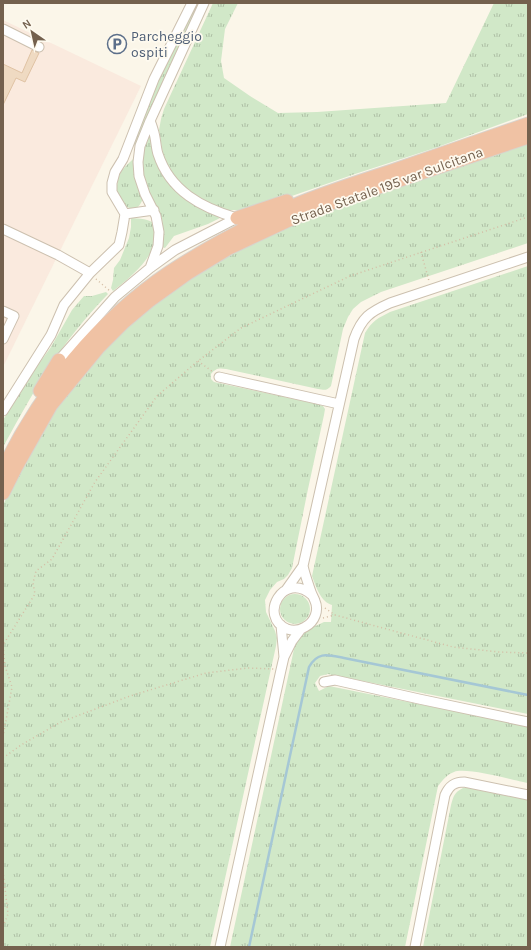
<svg xmlns="http://www.w3.org/2000/svg" width="531" height="950" viewBox="0 0 531 950" font-family="Karla,sans-serif">
<defs>
<pattern id="grass-tufts" width="24" height="20" patternUnits="userSpaceOnUse"><rect width="24" height="20" fill="#d1e8c8"/><path d="M3 7l-1-3M5 7V3M7 7l1-3M15 17l-1-3M17 17v-4M19 17l1-3" fill="none" stroke="#aebfa5"/></pattern>
</defs>
<rect width="100%" height="100%" fill="#fbf6e9"/>
<path fill="#faeade" d="M3,20l138,66 -138,281z"/>
<path fill="url(#grass-tufts)" d="M194,3h7l-65,145 -2,-4 18,-49z
M213,3h25l-13,26 -4,32 3,17 26,18 28,17 39,-1 129,-9 48,-100h34v111l-93,34 -80,26 -89,31 -21,5h-20l-21,-8 -23,-16 -17,-26 -5,-30 2,-11 3,-10z
M149,137l4,2 14,42 6,7 7,7 12,8 28,15 -12,6 -34,12 -9,12 -3,-1 1,-13 -1,-16 -17,-33 -4,-16 2,-18z
M528,140v103l-147,49 -20,10 -8,7 -5,8 -5,12 -12,57c-4,5 -7,4 -13,3l-92,-20c-7,-1 -10,-1 -15,5v5l3,3 103,22 6,2 2,3 -1,6 -16,74 -16,79 -4,7 -4,4 -7,3 -7,8 -5,10 1,12 9,19 2,7 -1,8 -66,301h-207v-442l10,-20 44,-79 28,-35 46,-49 77,-56 91,-46z
M133,159l4,27 6,12c-6,20 -23,8 -26,-6 -1,-5 1,-11 2,-16 3,-7 9,-12 14,-17z
M131,218c9,1 18,0 24,7 0,7 1,15 -2,22 -6,17 -26,33 -40,44l-2,-3 2,-8 1,-12 6,-8 9,-22 2,-11z
M528,266v448l-200,-40 -8,2 -5,7 4,8 10,-5 199,40v57c-15,-3 -62,-16 -74,-11 -8,3 -11,8 -16,14l-33,161h-175l64,-298 4,-10 11,-10 15,-7h7l1,-17c-11,-3 -16,-18 -20,-29l53,-243c7,-12 13,-15 25,-21z
M106,292l2,2c-19,20 -36,40 -51,62 -20,29 -37,60 -54,91v-27l29,-47 19,-26 21,-37 12,-14h8z
M280 609a15 15 0 1 1 30 0a15 15 0 1 1-30 0Z
M463,788h5l60,12v147h-105l28,-142c3,-10 3,-12 12,-17z"/>
<g fill="none" stroke-linecap="round" stroke-linejoin="round">
<path stroke="#a5c7d5" stroke-width="2.5" d="M249,947l60,-280c9,-16 19,-12 35,-9l184,37"/>
</g>
<path fill="#efdac2" stroke="#e0c3a4" d="M32,50l7,3 -14,29 -9,-4 -13,27v-41l19,9z"/>
<g fill="none" stroke-linecap="round" stroke-linejoin="round">
<g stroke="#ccc0af" stroke-width="11">
<path id="minor" d="M3,29l36,18
M150,121c2,4 3,8 4,12 2,7 2,15 4,21 12,37 44,54 79,64
M125,214l29,-4
M3,229l55,26 32,18
M150,268l8,-22 1,-14 -3,-16 -11,-22 -6,-18 -1,-14 2,-16 10,-25 54,-118
M3,311l11,5 -11,23
M59,360l56,-63 35,-29 25,-18 62,-32
M219,377l120,27
M3,411l48,-76 13,-30 26,-32 29,-28 3,-13 3,-18 -13,-22v-9l3,-11 8,-13 31,-80 38,-76
M303,566c2,9 5,17 8,26 1,3 3,6 4,9 4,9 0,21 -10,26 -5,3 -12,4 -18,2 -29,-12 -4,-59 25,-34
M286,590l17,-24 51,-227c8,-22 16,-27 36,-36l138,-46
M284,657l8,-16 9,-12
M324,682l11,-2 84,19 109,23
M220,947l61,-277 3,-13 -3,-32
M415,947l30,-152c4,-9 9,-13 19,-13l64,13"/>
</g>
<g stroke="#d8d3cd" stroke-width="15">
<path id="highway" d="M237,218l50,-17
M40,391l19,-31
M3,469c38,-78 95,-149 167,-197 41,-27 85,-50 130,-69 30,-12 61,-22 92,-32 45,-16 91,-31 136,-47
M3,493l13,-26 35,-62 47,-57 26,-26 25,-21 39,-28 41,-25 62,-29 43,-17 194,-65"/>
</g>
<path stroke="#d4bda5" stroke-width="1.5" stroke-dasharray="1 3" stroke-linecap="butt" d="M421,252l8,29
M96,279l14,12
M198,361l15,11
M325,608l10,7 118,32 46,5 29,1
M323,618l12,-3
M3,737l9,-50 -7,-21 -2,-21 32,-51 -2,-11 3,-12 16,-12 43,-77 62,-86 41,-35 43,-33 109,-52 178,-59
M3,758l18,-13 40,-23 69,-26 76,-23 42,-5 26,1
M3,871l5,43 -5,13"/>
<use href="#minor" stroke="#fff" stroke-width="9"/>
<use href="#highway" stroke="#f0c2a4" stroke-width="13"/>
</g>
<defs>
<g id="parking-ring" transform="scale(1)"><circle r="9.5" fill="#fefaef" stroke="#5c6f8a" stroke-width="1.5"/><path d="M-3.5-5.5H1a3.5 3.5 0 0 1 0 7H-1V5.5H-3.5ZM-1-3.4V-.6H.8a1.4 1.4 0 0 0 0-2.8Z" fill="#5c6f8a"/></g>
</defs>
<g fill-rule="evenodd">
<use href="#parking-ring" x="117" y="44"/>
</g>
<g text-anchor="middle" dominant-baseline="central" stroke-width="3.5" stroke-linejoin="round" paint-order="stroke">
<g font-size="14" fill="#4e5e75" stroke="#fefaef" text-anchor="start">
<text x="131" y="36">Parcheggio<tspan x="131" dy="16">ospiti</tspan></text>
</g>
<g font-size="14" fill="#74614e" stroke="#fefaef">
<text transform="translate(387 186) rotate(-20)">Strada Statale 195 var Sulcitana</text>
</g>
</g>
<rect width="531" height="950" fill="none" stroke="#74614e" stroke-width="8"/>
<g transform="translate(32 32) rotate(326)" stroke="#fefaef" stroke-width="3" paint-order="stroke">
<path d="M0-3L7 15L0 10L-7 15Z" fill="#74614e"/>
<text y="-6" font-size="11" font-weight="bold" text-anchor="middle" fill="#74614e">N</text>
</g>
</svg>
